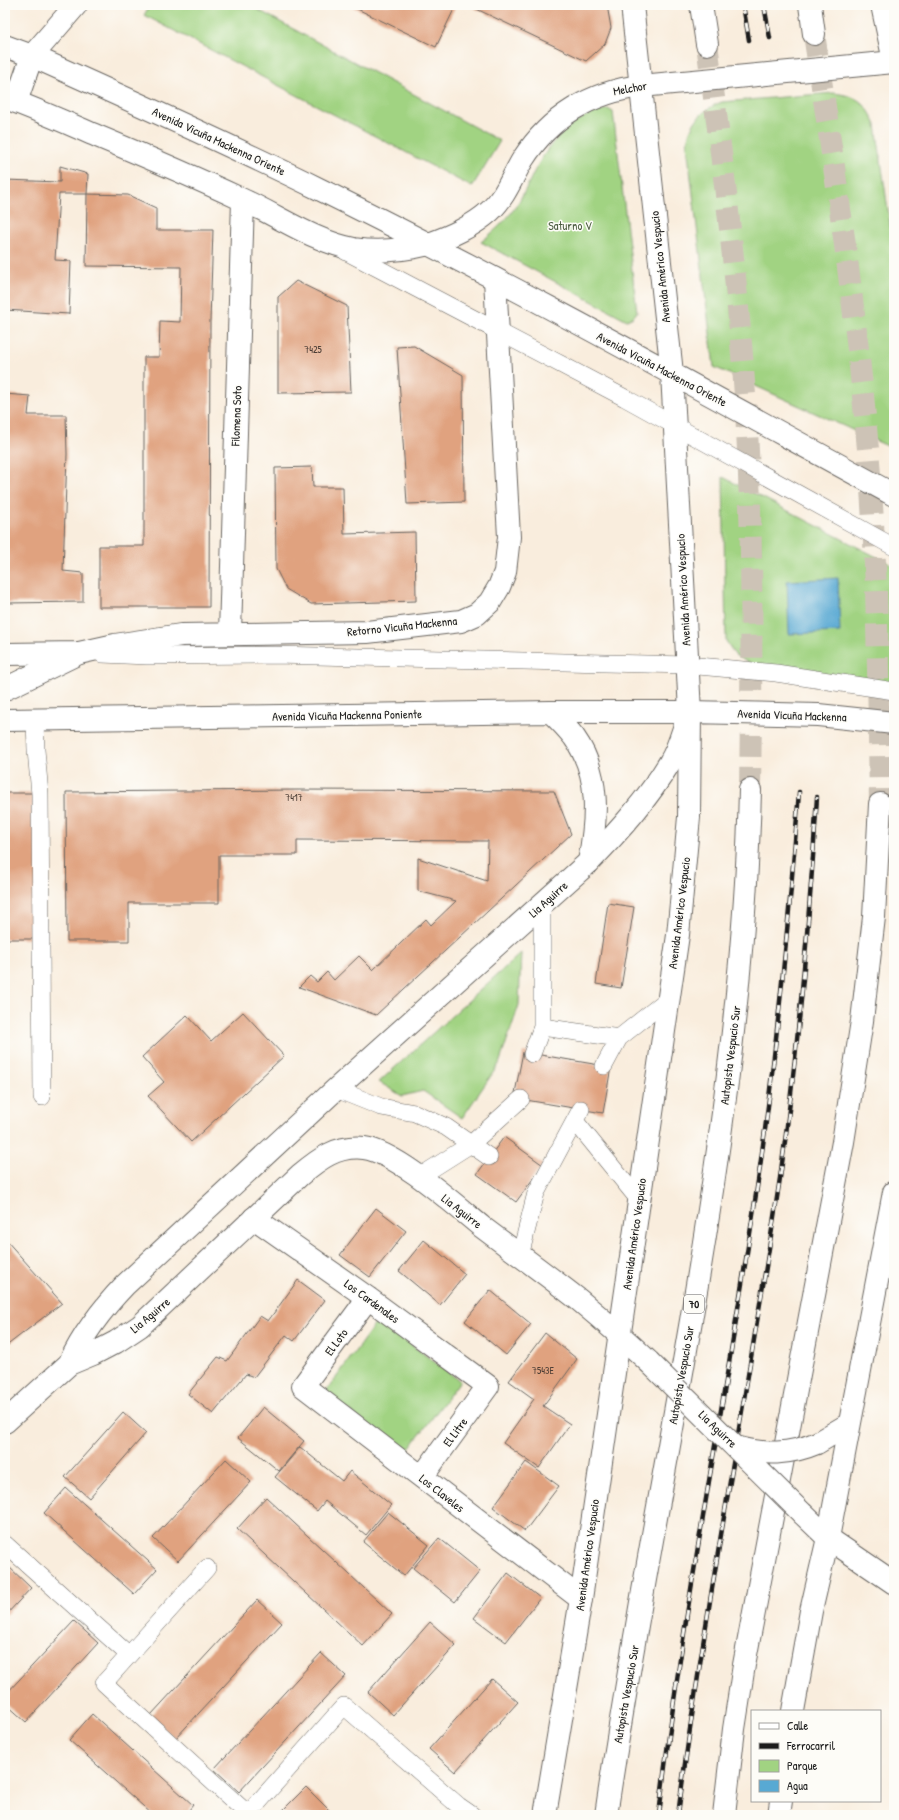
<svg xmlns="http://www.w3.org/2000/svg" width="899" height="1820" viewBox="0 0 899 1820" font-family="'Patrick Hand',sans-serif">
<rect width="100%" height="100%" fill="#fdfcf7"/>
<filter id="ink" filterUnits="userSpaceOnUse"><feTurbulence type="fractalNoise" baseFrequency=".025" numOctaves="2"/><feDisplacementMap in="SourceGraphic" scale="8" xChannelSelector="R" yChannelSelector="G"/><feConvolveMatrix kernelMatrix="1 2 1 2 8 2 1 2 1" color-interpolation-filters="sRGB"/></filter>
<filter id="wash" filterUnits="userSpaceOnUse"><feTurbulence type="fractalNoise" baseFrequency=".012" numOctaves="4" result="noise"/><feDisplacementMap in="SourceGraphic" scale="16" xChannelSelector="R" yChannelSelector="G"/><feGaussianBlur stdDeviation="0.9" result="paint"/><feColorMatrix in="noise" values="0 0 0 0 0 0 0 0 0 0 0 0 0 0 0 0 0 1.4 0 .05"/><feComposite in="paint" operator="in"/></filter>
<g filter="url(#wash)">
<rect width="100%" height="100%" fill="#f9eddd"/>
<path fill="#a1d382" stroke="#5e784f" d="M150,5h99l251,136 -28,46 -328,-172z
M833,93c25,3 33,9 43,32l18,128v196l-180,-82 -27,-222c2,-21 15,-36 35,-43z
M608,109l5,3 24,200 -4,5 -6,3 -146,-78c12,-10 24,-20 33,-33 8,-11 14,-25 20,-37 17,-32 38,-56 74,-63z
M723,477l171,89v121l-138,-20 -21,-12 -9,-14z
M521,953l-2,52 -20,59 -37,54 -39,-27 -21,5 -23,-14z
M378,1320l82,61 -54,72 -81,-60z"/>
<path fill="#58a9d3" stroke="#3a6278" d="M838,578l2,54 -51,2 -2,-53z"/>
<g id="blocks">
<path fill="#e0a27f" d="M349,5h107l-20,42z
M468,5h139l4,23 -6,16 -19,17z
M60,166l28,8 -1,20h-28l-4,66 16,1 -2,53 -64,-4v-130l55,2z
M87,194l41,1 28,13v22h57l-3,91 -1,286h-110v-61h45v-189h15l1,-36 20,1 1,-55 -95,-1z
M296,281l51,25 4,86 -73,1v-96z
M414,346l49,29 1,127 -57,2 -10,-157z
M5,394l25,2 -2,19h38l1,39 -4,117 20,2v29l-78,1z
M312,467l1,20h30l1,47 71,-2 1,69 -105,3 -25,-15 -10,-20 -1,-101z
M297,790l257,1 17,43 -195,181 -77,-28 11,-11 7,6 10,-10 7,8 25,-24 14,14 53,-51 5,6 25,-24 -38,-10v-33l69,23 1,-40 -191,-1v15h-78v48h-90v38h-62l-1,-149z
M5,793h32l2,146h-34z
M608,903l26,4 -13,81 -25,-4z
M243,1012l41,44 -93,86 -43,-46 16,-14 -22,-25 45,-42 24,26z
M523,1052l88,15 -8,46 -89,-15z
M504,1137l39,28 -27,37 -39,-28z
M376,1208l30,23 -36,46 -30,-22z
M5,1239l57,64 -57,44z
M424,1240l41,34 -25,31 -41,-34z
M298,1280l27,20 -31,41 -8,-6 -32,42 -8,-3 -33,40 -25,-20 30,-37 9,4 33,-45 8,5z
M490,1290l41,34 -25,31 -41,-34z
M545,1333l32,26 -34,47 27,18 -31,44 -36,-25 31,-44 -25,-18z
M263,1407l41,34 -25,30 -41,-33z
M123,1412l23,21 -57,65 -24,-21z
M300,1447l42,34 8,-10 41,34 -25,30 -41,-34 -8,10 -42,-34z
M226,1459l25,23 -73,79 -25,-23z
M526,1462l33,24 -34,45 -32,-24z
M66,1488l91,81 -23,25 -90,-81z
M266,1497l126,117 -29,32 -126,-117z
M388,1512l41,33 -25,31 -41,-34z
M439,1538l41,33 -25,31 -42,-34z
M7,1565l24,23 -26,28v-49z
M508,1573l32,25 -34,44 -32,-24z
M257,1600l25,23 -107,116 -25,-23z
M74,1621l24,22 -72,79 -21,-19v-8z
M430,1622l26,23 -63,70 -25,-23z
M321,1653l25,23 -107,116 -25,-23z
M492,1679l26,23 -63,70 -26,-23z
M92,1714l101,91 -8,10h-32l-84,-75z
M306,1787l28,28h-48l-4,-4z"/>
</g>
</g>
<g filter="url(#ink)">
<use href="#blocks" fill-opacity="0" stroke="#696560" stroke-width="1"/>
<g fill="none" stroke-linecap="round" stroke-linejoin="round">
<path stroke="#cdc3b6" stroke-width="22" stroke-dasharray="22 11" stroke-linecap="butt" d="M814,34c20,131 40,262 52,393 12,126 12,252 14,377
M707,44c13,99 26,199 34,299 13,148 11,298 9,447"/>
<g stroke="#696560" stroke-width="18">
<path id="service" d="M345,251l280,147 269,149
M102,654l45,2 128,-1 412,10 89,8 118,18
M35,720l1,30 4,44 2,303
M542,1027l77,11
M532,1054l10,-27v-122
M604,1066l15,-28 49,-39
M336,1089l45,18 34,6 31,14 43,30
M575,1121l64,79
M419,1177l52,-33 50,-45
M520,1256l16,-63 45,-84
M5,1544l124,111
M207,1568l-103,115 145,132
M248,1814l96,-108 115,100 13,9"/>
</g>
<g stroke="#696560" stroke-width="24">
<path id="minor" d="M5,98c31,11 62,25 92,38 48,20 97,41 144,63 36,16 74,43 113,50 26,4 50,1 75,-5
M16,102l16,-46
M230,633l13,-433
M5,654l74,-1 36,-8 66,-10 186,-3 94,-11 16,-7 13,-12 9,-15 6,-15 4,-35 -14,-258
M254,1218l114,80 120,88 -66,91
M368,1298l-65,88 278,213"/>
</g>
<g stroke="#696560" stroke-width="24">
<path id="tertiary" d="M32,56l44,-51"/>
</g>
<g stroke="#696560" stroke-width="24">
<path id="secondary" d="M429,244c22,-8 43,-17 61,-33 16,-15 22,-34 33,-52 27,-42 68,-67 118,-73l253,-24
M69,1364c14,-30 33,-55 56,-79l211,-196 253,-227c30,-31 59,-63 81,-100 9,-14 13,-33 19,-48
M5,1422l64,-58 24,-10 23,-12 24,-16 160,-151c19,-16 37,-30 64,-27 32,4 91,57 118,79 32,24 65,48 97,73 24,20 48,41 70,62
M803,1514l25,24 66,45"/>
</g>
<g stroke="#696560" stroke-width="24">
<path id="primary" d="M882,5l12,56
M5,46l27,10c96,43 192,86 287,133 195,96 384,202 575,306
M5,689l74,-36
M551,712c8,8 16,16 23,25 27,38 23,82 15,125
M5,720l546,-8h139l128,3 76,8
M817,1443l32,-19
M793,1711l18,-100 17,-73 66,-346
M545,1815l36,-216 97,-664 11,-118 1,-105 -18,-339 -40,-368
M779,1815l2,-14"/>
</g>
<g stroke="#696560" stroke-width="24">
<path id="motorway" d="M701,5l6,39
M810,5l4,29
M606,1815c50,-341 136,-679 144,-1025
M724,1815l10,-86 10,-64 99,-523 19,-121 12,-104 6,-113"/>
</g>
<use href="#service" stroke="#fff" stroke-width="17"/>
<use href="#minor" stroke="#fff" stroke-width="22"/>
<use href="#tertiary" stroke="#fff" stroke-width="22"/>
<use href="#secondary" stroke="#fff" stroke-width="22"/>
<use href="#primary" stroke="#fff" stroke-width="22"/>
<use href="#motorway" stroke="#fff" stroke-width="22"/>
<g stroke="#1c1c1c" stroke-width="4.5">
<path id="rail" d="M743,5l6,35
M764,5l6,33
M659,1815c25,-215 69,-427 100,-641 18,-127 30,-255 40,-382
M678,1815c28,-213 70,-425 102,-637 18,-126 29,-254 37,-381"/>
</g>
<use href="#rail" stroke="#fdfcf7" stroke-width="3" stroke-dasharray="9" stroke-linecap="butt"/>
<g stroke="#696560" stroke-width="24" stroke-linecap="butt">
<path id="secondary-bridge" d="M649,1362l154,152"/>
</g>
<g stroke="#696560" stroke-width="24" stroke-linecap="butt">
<path id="primary-bridge" d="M736,1447c29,8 53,8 81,-4"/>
</g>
<use href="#secondary-bridge" stroke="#fff" stroke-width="22"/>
<use href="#primary-bridge" stroke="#fff" stroke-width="22"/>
</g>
</g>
<g text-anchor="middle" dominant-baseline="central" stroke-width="3" stroke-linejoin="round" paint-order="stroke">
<g font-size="10" fill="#4d3e35">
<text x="313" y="349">7425</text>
<text x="294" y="797">7417</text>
<text x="543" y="1370">7543E</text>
</g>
<rect fill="#fdfcf7" stroke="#605f5e" stroke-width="1" x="684" y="1295" width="20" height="18" rx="3"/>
<g font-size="11" font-weight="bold" fill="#1c1c1c">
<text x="694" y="1304">70</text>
</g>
<g font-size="12" fill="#1c1c1c" stroke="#fdfcf7">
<text transform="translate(630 88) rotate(-10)">Melchor</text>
<text transform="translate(219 141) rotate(25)">Avenida Vicuña Mackenna Oriente</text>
<text transform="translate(660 267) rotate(-96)">Avenida Américo Vespucio</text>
<text transform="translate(662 369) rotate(28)">Avenida Vicuña Mackenna Oriente</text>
<text transform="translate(236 416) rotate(-88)">Filomena Soto</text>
<text transform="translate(683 590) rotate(-93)">Avenida Américo Vespucio</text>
<text transform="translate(402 626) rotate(-6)">Retorno Vicuña Mackenna</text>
<text transform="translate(347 715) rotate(-1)">Avenida Vicuña Mackenna Poniente</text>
<text transform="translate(792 715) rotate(2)">Avenida Vicuña Mackenna</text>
<text transform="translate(548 899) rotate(-42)">Lia Aguirre</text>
<text transform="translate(679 913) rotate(-83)">Avenida Américo Vespucio</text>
<text transform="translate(730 1055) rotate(-83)">Autopista Vespucio Sur</text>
<text transform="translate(462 1211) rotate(38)">Lia Aguirre</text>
<text transform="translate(634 1234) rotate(-82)">Avenida Américo Vespucio</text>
<text transform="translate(372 1301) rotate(36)">Los Cardenales</text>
<text transform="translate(150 1315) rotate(-40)">Lia Aguirre</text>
<text transform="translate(336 1342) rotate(-54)">El Loto</text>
<text transform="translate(681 1375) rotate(-80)">Autopista Vespucio Sur</text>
<text transform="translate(718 1429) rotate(44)">Lia Aguirre</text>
<text transform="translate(455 1432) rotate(-54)">El Litre</text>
<text transform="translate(442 1493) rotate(38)">Los Claveles</text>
<text transform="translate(587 1555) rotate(-82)">Avenida Américo Vespucio</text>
<text transform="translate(626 1694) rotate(-80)">Autopista Vespucio Sur</text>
</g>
<g font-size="12" fill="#4b5c40" stroke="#fdfcf7">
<text x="570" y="225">Saturno V</text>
</g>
</g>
<rect width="899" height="1820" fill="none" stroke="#fdfcf7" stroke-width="20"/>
<rect x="751" y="1710" width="130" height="92" fill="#fdfcf7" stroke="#a3a29f"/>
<rect x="759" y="1723" width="20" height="6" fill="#ffffff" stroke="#a3a29f"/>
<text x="787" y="1730" font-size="12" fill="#1c1c1c">Calle</text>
<rect x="759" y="1743" width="20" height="6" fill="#1c1c1c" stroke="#a3a29f"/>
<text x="787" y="1750" font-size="12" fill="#1c1c1c">Ferrocarril</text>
<rect x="759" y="1760" width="20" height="12" fill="#a1d382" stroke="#a3a29f"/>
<text x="787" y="1770" font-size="12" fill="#1c1c1c">Parque</text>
<rect x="759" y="1780" width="20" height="12" fill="#58a9d3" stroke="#a3a29f"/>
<text x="787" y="1790" font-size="12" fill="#1c1c1c">Agua</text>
</svg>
